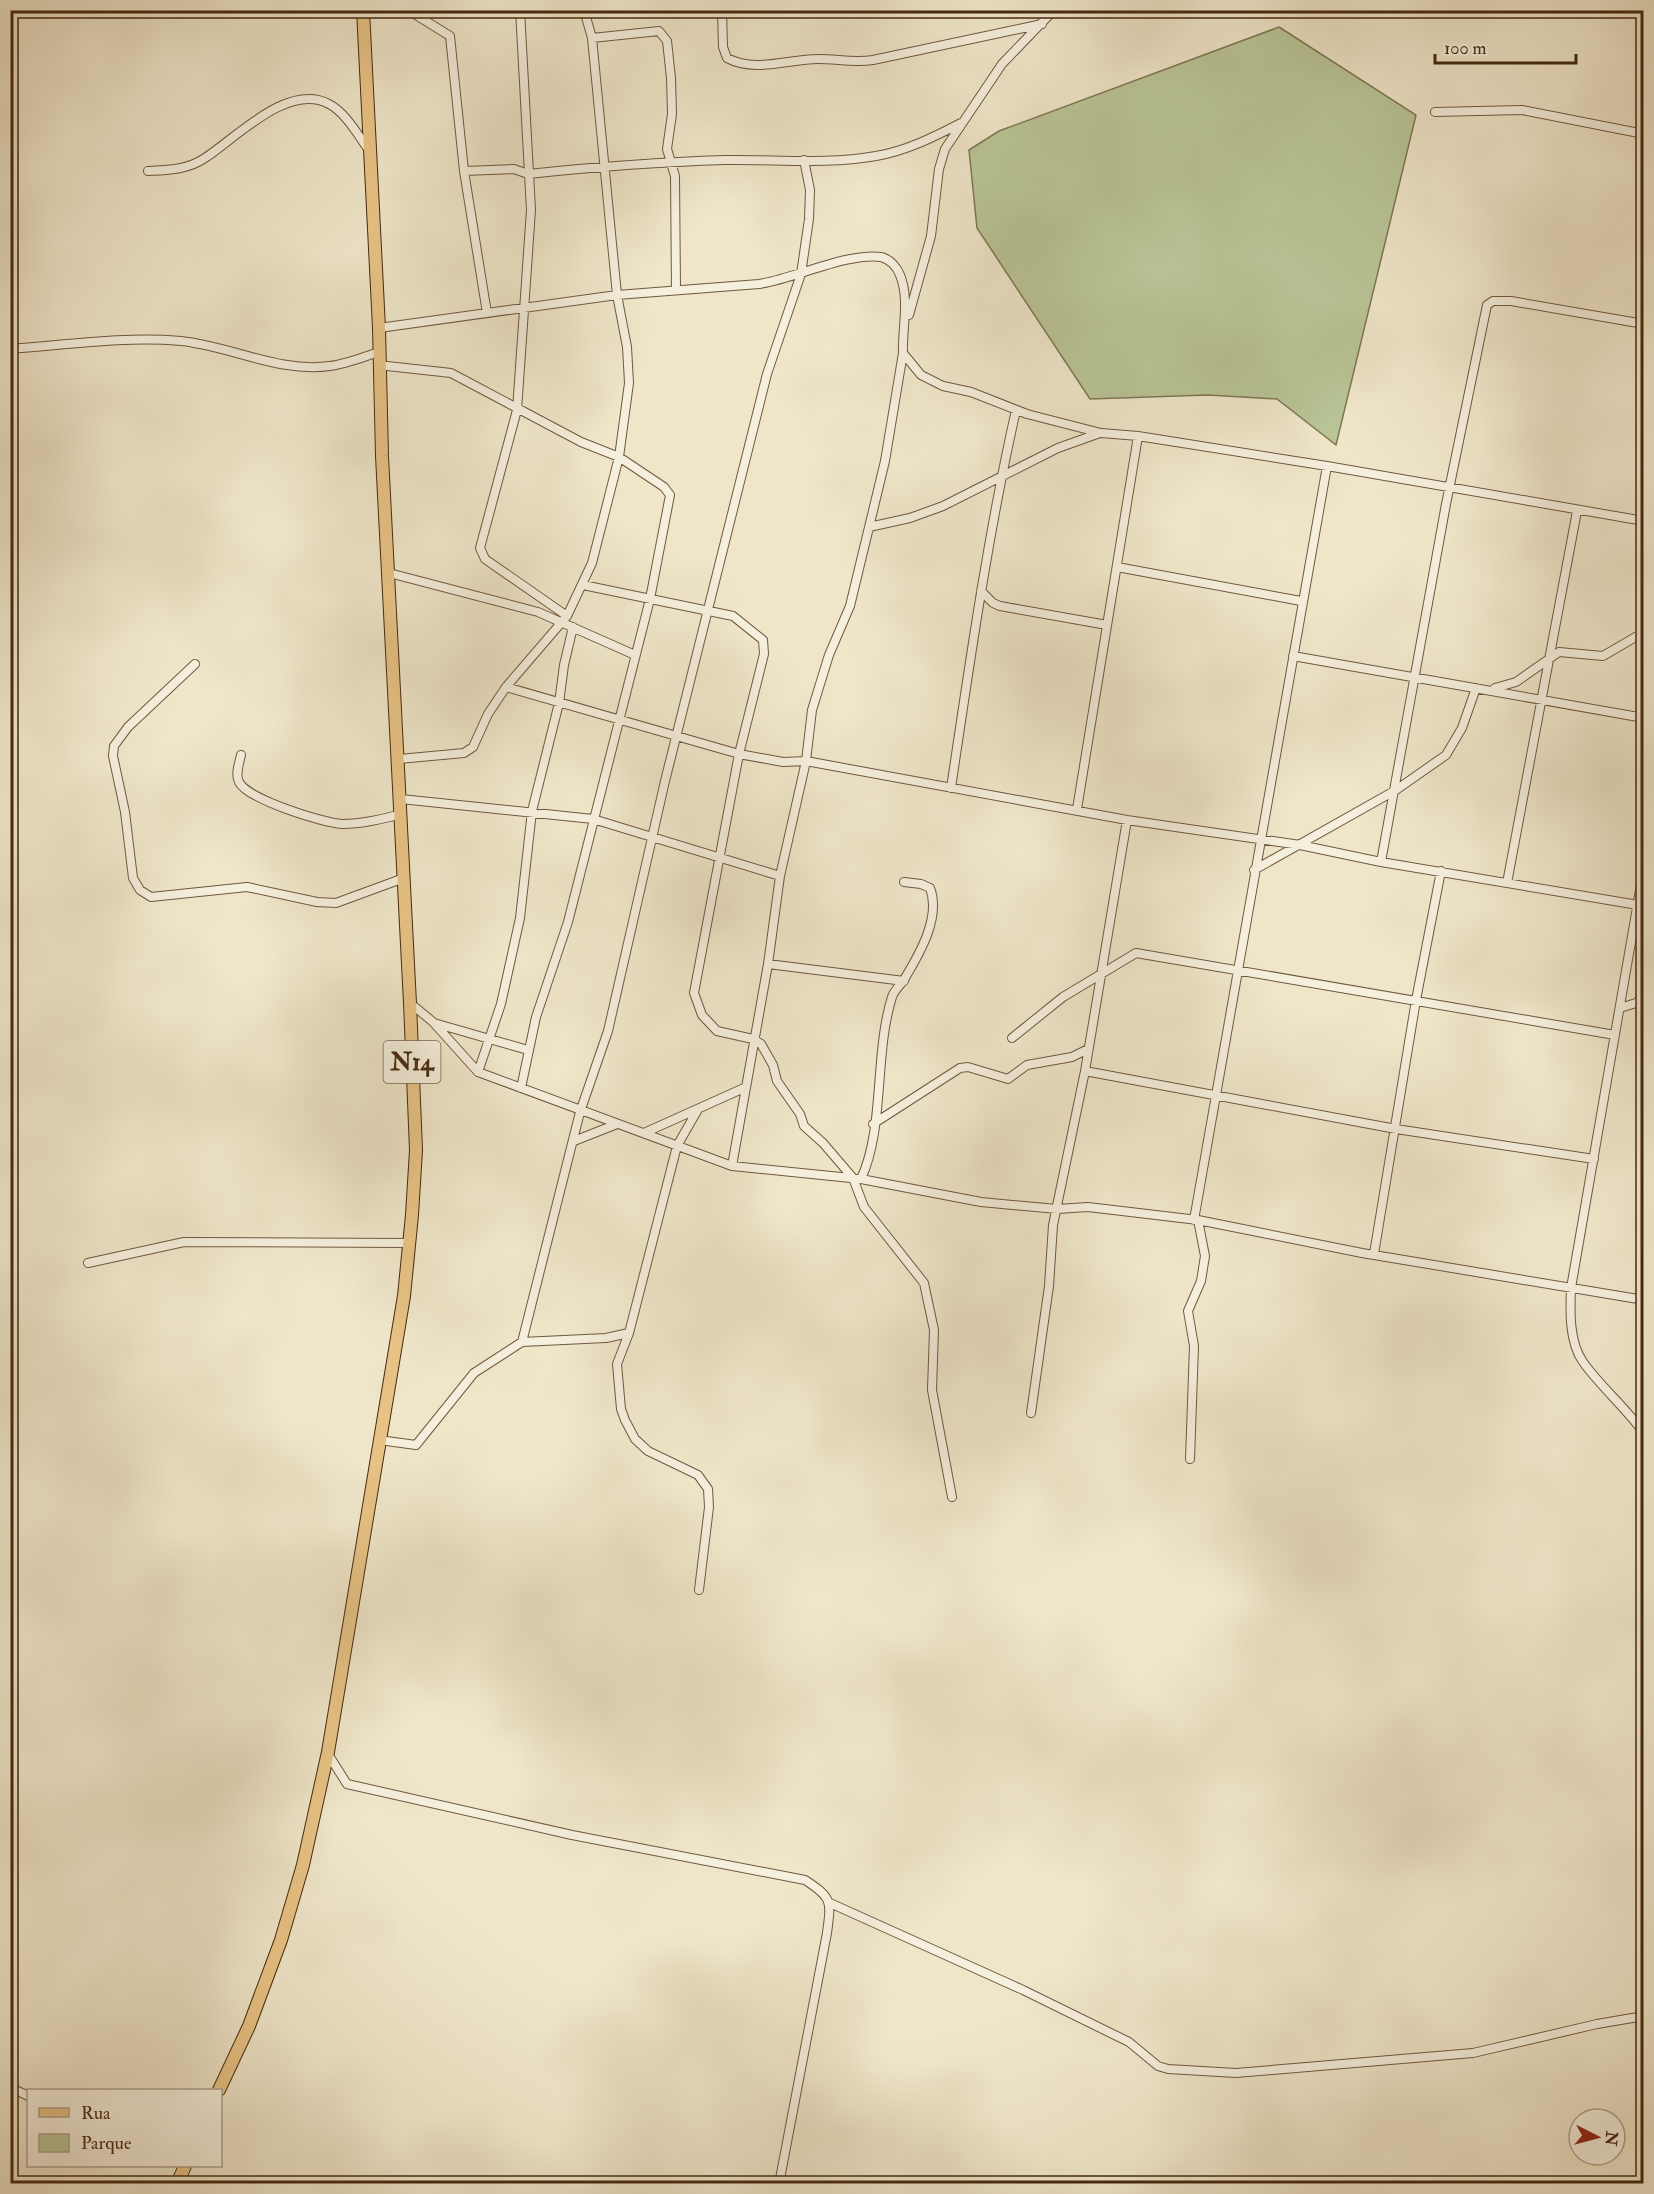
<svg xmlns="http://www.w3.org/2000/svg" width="1654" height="2194" viewBox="0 0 1654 2194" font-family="'IM FELL Double Pica',serif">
<rect width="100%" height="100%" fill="#efe6ca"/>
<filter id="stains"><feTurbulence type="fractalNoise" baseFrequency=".00333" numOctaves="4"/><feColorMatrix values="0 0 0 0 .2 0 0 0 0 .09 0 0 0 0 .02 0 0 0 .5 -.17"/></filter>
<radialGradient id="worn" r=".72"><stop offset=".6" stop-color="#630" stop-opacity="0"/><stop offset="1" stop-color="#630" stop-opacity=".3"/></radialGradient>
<path fill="#b9c597" stroke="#7f7753" stroke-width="1.5" d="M1279,27l137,88 -80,330 -59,-46 -69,-4 -118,4 -113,-171 -8,-78 30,-19z"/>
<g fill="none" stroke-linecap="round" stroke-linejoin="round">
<g stroke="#70583e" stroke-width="10">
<path id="minor" d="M408,10l42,26 14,135 23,142
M520,10l11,200 -14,200 -37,138 5,11 82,57
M722,10l1,37 4,11c28,15 61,1 91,1 19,0 36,4 55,1l169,-36
M592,38l67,-7 8,10 4,37 1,36 -5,35 8,27 1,114
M1435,112l87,-2 122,24
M148,171c20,-1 39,-1 57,-13 31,-20 83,-76 124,-54 16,8 29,31 39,45
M464,171l50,-2 14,5c66,-7 131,-12 197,-14 50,-1 102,5 151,-4 30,-5 58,-19 85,-33
M909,315l22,-79 8,-67 6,-20 57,-85 52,-54
M379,328l238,-33 142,-11c34,-5 90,-32 122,-27 9,2 16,10 19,18 10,25 2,52 3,78l18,22 22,11 28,6 56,22 74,19 37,3 189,30 317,55
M10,349c56,-4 115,-13 171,-8 50,5 97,32 149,25 16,-2 33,-9 49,-14
M378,365l73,8 130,69 38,15 45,30 6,8 -20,104 -82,323 -32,95 -15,71
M869,527l41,-9 33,-12 115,-58 42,-15
M1117,567l184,34
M389,573l149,39 97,43
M583,585l150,31 30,24 1,14 -25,100 -45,239 8,22 15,16 36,8 8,5 12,21 4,16 23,33 4,12 19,17 30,35 11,29 60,76 10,47 -2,60 20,107
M981,591l12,12 7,3 107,19
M1293,656l351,62
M195,664l-67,63 -14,19 -1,10 12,56 8,66 7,12 11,7 96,-10 70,15 19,1 68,-25
M506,687l233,67 44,8 23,-1 321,59 173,25 81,17 263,44
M1495,688l21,-6 43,-30 44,4 41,-24
M241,755c-2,9 -6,19 -2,27 8,17 84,41 103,42 20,0 40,-5 60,-10
M399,759l65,-6 9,-6 15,-33 18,-27 61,-71 25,-53 27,-106 10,-74 -2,-36 -10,-52 -25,-257 -8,-28
M951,788c19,-127 37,-254 65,-378
M401,799l192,20 187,57
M1077,809l61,-373
M1381,862l65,-358 41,-199 6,-4h18l133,23
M1644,867l-73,421c-1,23 -2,54 12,74 18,25 42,45 61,71
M1254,870l142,-80 50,-35 16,-27 14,-40
M1507,883l70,-372
M768,964l136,17
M410,1003l23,19 45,50 254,94 129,13 120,23 76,7 31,-2 110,13 164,33 282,47
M1620,1008l16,-5 8,-6
M434,1023l94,27
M1012,1038l51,-41 73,-44 479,82
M1085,1071l311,58 198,30
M478,1072l23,-68 19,-86 12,-107 27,-108 5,-38 9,-38
M873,1124l87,-56 8,-1 40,12 19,-14 45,-8 16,-8
M644,1133l100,-45
M574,1141l43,-17
M732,1166l36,-202 12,-88 26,-115 6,-51 17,-55 21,-49 35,-145 18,-108
M861,1179c24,-52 13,-125 31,-182 2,-7 9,-12 13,-19 15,-25 36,-61 25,-90l-9,-4 -17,-2
M1194,1220l133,-754
M1374,1254l42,-254 25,-129
M88,1263l96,-21 226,1
M629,1333l48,-187 20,-35
M522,1342l58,-230 28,-81 57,-250 102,-407 34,-100 8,-55 1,-29 -6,-30
M1031,1413l18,-127 4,-61 32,-154 42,-251
M379,1440l37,5 58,-72 48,-31 84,-4 23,-5 -12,31 4,45 4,11 10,19 13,12 50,24 10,14 1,18 -10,83
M1190,1459l4,-113 -6,-35 13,-30 4,-25 -7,-36
M328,1754l19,30 225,51 233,45c28,18 26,22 22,53l-48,251
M830,1903l193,87 106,52 29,24 10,3 68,4 237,-20 124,-29 47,-8
M10,2087l18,9"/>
</g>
<g stroke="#45290f" stroke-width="14">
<path id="primary" d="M219,2090l30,-64 32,-86 22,-75 25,-113 76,-456 8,-81 4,-65 -6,-147 -28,-547 -3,-128 -16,-318
M177,2184l8,-18"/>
</g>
<use href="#minor" stroke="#f5efdd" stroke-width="8"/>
<use href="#primary" stroke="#e8c385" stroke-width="12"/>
</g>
<g text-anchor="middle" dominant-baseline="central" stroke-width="5" stroke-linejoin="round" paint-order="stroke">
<rect fill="#f5efdd" stroke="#7a644d" stroke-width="1.5" x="383.5" y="1041" width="57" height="42" rx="4.5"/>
<g font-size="24" font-weight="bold" fill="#45290f">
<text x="412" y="1062">N14</text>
</g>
</g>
<rect width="1654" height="2194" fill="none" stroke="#efe6ca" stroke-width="36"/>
<rect x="12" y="12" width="1630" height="2170" fill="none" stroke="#45290f" stroke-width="3"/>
<rect x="18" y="18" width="1618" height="2158" fill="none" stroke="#45290f" stroke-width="1.5"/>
<rect x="27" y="2089" width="195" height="78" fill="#f5efdd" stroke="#afa08b" stroke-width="1.5"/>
<rect x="39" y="2108" width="30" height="9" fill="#e8c385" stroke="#afa08b" stroke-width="1.5"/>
<text x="81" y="2119" font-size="18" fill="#45290f">Rua</text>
<rect x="39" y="2134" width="30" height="18" fill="#b9c597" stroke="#afa08b" stroke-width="1.5"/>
<text x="81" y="2149" font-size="18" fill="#45290f">Parque</text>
<g transform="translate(1597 2137) rotate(96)"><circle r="28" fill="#f5efdd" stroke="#afa08b" stroke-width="1.5"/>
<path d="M0-4.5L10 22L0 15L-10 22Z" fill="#8f2418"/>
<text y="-9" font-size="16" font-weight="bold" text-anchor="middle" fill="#45290f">N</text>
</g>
<path d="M1435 54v9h141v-9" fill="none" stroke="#45290f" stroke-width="3"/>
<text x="1444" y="54" font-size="18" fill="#45290f" stroke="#f5efdd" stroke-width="4.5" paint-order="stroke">100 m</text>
<rect width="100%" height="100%" filter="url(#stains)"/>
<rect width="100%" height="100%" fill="url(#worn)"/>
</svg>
